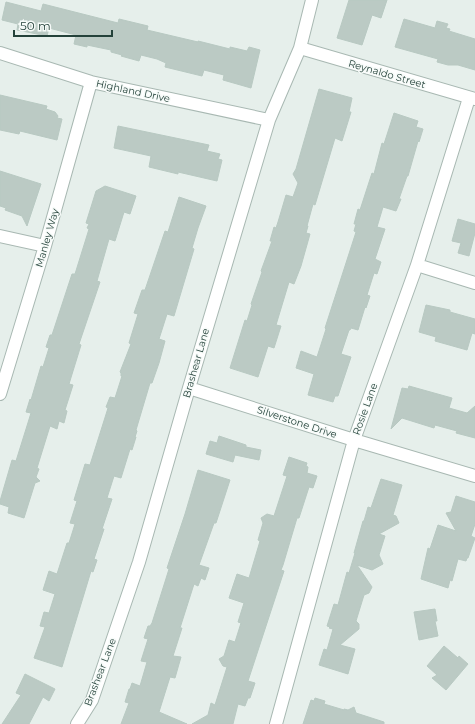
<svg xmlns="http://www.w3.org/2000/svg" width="475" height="724" viewBox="0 0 475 724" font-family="Montserrat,sans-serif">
<rect width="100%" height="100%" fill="#e6efeb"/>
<path fill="#bbcac4" stroke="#b8c9c2" d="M349,0h38l-6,18 -9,-3 -10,30 -25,-7z
M6,2l35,9 2,-7 75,19 1,-4 29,7 -1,4 51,12v-1l32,8v-2l17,4 2,-4 11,3 -9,38 -28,-8 1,-5 -20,-5 -2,6 -37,-9 1,-4 -9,-4 -16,-4 -2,6 -18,-5 1,-1 -11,-3v-2l-24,-5v2l-13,-3 2,-9 -27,-7 -2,8 -30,-6 1,-6 -16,-4z
M404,19l31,9 2,-7 11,3 -2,4 4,1 -1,2 26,8v31l-17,-5h-10l-11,-3 1,-3 -43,-12z
M319,89l33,9 -3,14h2l-9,29 -7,-3 -20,67 -2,-1 -6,22h1l-2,7 4,1 -9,32 -7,18 -5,-2 -13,43 5,1 -7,22 -6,-2 -10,31 -28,-9 15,-48 2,1 5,-16 -1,-1 11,-32 -1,-1 11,-30h-2l4,-14 2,1 2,-6 8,-27 7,2 5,-14 -5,-9 3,-5z
M0,95l47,11 -1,3 9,3 3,4 -1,2 5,1 -5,21 -37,-9 -1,3 -19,-4z
M394,113l24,8 -2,6 7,2 -4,13 -1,-1 -10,35h-1l-8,23h2l-5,12 -13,-4 -6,20 8,2 -10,30 6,3 -4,12 -3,-1 -7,22 3,1 -4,12 -1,-1 -7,23 -7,-2 -1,2h-1l-8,24 10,3 -13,39h-3l-2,6 -25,-7 6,-21 -18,-6 5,-17 16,6 9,-28 -1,-1 31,-96 -2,-1 2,-7h-2l4,-15 2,1 12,-37 2,1 8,-31 2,1z
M118,126l91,19 -2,6 13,3 -2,5 4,1 -5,21 -39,-9v2l-29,-7 2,-11 -37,-8z
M0,171l41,13 -14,42 -5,-10 -17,-6 1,-2 -6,-2z
M105,186l31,10 -6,18 -6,-2 -9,29 -6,-2 -12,42 3,1 -21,62 2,1 -12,39 4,1 -8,25 2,1 -3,12 -5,-2 -2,8 -7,-3 -13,42 2,1 -3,8 4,4 -5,2 -11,35 -16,-5 1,-6 -9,-3v-3l12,-41 4,1 15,-48 -5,-1 4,-13 1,1 10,-34 2,1 6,-19 -3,-1 4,-12h2l20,-61h3l14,-45 -2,-1 2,-4 -3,-1 10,-32z
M179,197l27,9 -8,22 -6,20 2,1 -20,67 -7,-2 -8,25 6,2 -6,22 -7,20h-2l-14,47 1,1 -2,6h1l-4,13 -2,-1 -9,29 -7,-2 -7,22 5,1 -10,30h2l-10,30 3,1 -4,12 -2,-1 -29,96 -28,-9 11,-31 -5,-1 4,-14 5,1 6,-19 -12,-4 6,-19 8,3 10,-31h2l6,-19 -5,-1 7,-22 -3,-1 11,-36 5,1 18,-57 -2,-1 4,-10 5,1 7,-22h-1v-3l-1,-1 11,-28 -2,-1 9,-29 -4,-1 8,-23h3l20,-59 3,1z
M458,219l17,5v9l-6,23 -11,-3 3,-10 -9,-2z
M426,305l24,5v2l25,7v15l-3,-1 -5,17 -32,-9 1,-4 -17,-5z
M409,386l43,12 -3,10 18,5 8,-7v32l-19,-5 1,-2 -22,-6 -1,3 -32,-10 -11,11 11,-41 6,1z
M219,436l27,9v2l15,3 -2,10 -24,-5 -2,7 -27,-8 4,-13 7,2z
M289,457l18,6 -1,3 2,1 -1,6 10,3 -4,12 -4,-1 -10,31h-2l-14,47 -2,5 3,1 -36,110 7,2 -5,15h-2l-3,8 -7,-2 -5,20h-41l16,-9 3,-12 4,2 12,-38 -4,-1 -4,-7 5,-3 5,-16 6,2 6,-19 -3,-1 6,-19 -15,-5 8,-24 12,4 11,-37 -2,-1 5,-17 -2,-5 6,-4 7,2 13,-40 -4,-1z
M198,470l32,10 -14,43h-2l-15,42 10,3 -4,12 -4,-2 -3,8 -4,-2 -14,44h2l-9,28 8,1 -6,21 -5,-1 -11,35 28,12h-66l8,-21 -4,-1 4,-13h1l2,-6 8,3 7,-24 -6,-1 7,-22 -4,-1 4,-12h2l2,-3 17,-54 -2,-1 18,-54z
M381,479l21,6 -9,30 3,1 3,7 -20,11 6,2 -6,19 4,9 -11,6 -15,-5 15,22 -3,6 -5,2 -8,26 3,3v5l-19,16 15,4 -7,25 -29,-9 5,-16 3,1 6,-21 -4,-1 1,-1 -3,-1 7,-22 4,1 9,-33 2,1 6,-20h-1l9,-32h1l4,-14 3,1z
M456,496l19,6v22l-4,12 4,2 -7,20h-1l-1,3 -8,-2 -6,22 -2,-1 -2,8 -27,-9 7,-31 2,1 8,-24 18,6 -10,-18 5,-1z
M435,609l2,12h-2l3,15 -19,4 -5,-28z
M444,646l14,12 1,-2 9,8 -22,26 -14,-12 5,-3 -10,-9z
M25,674l30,15 -6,12 -6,-4 -14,27h-27l19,-29 -5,-2z
M315,698l10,3 -1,3 20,6v-1l4,1 6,-3 2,6 28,9v2h-81l8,-24 3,1z"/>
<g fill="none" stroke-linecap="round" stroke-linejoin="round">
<g stroke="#a8b8b2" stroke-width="14">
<path id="street" d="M300,48l175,51
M0,53l91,29 178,38
M0,236l45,10
M417,265l58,18
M189,388l165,52 121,36
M0,394l45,-148 46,-164
M77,724l15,-24 47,-138 50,-174 80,-268 31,-72 12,-48
M276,724l78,-284 63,-175 52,-167"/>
</g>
<use href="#street" stroke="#fff" stroke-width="12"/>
</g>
<g text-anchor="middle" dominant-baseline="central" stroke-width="3" stroke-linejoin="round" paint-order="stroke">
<g font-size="10" fill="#24423a" stroke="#f7fbf9">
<text transform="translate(387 74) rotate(16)">Reynaldo Street</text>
<text transform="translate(133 91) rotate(12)">Highland Drive</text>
<text transform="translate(47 238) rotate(-74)">Manley Way</text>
<text transform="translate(196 363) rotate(-74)">Brashear Lane</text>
<text transform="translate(365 409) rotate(-70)">Rosie Lane</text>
<text transform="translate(297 422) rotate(18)">Silverstone Drive</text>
<text transform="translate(100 672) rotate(-69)">Brashear Lane</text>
</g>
</g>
<path d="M14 30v6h98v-6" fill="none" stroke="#24423a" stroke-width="2"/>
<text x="20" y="30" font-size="12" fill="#24423a" stroke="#f7fbf9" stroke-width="3" paint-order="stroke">50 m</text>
</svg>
